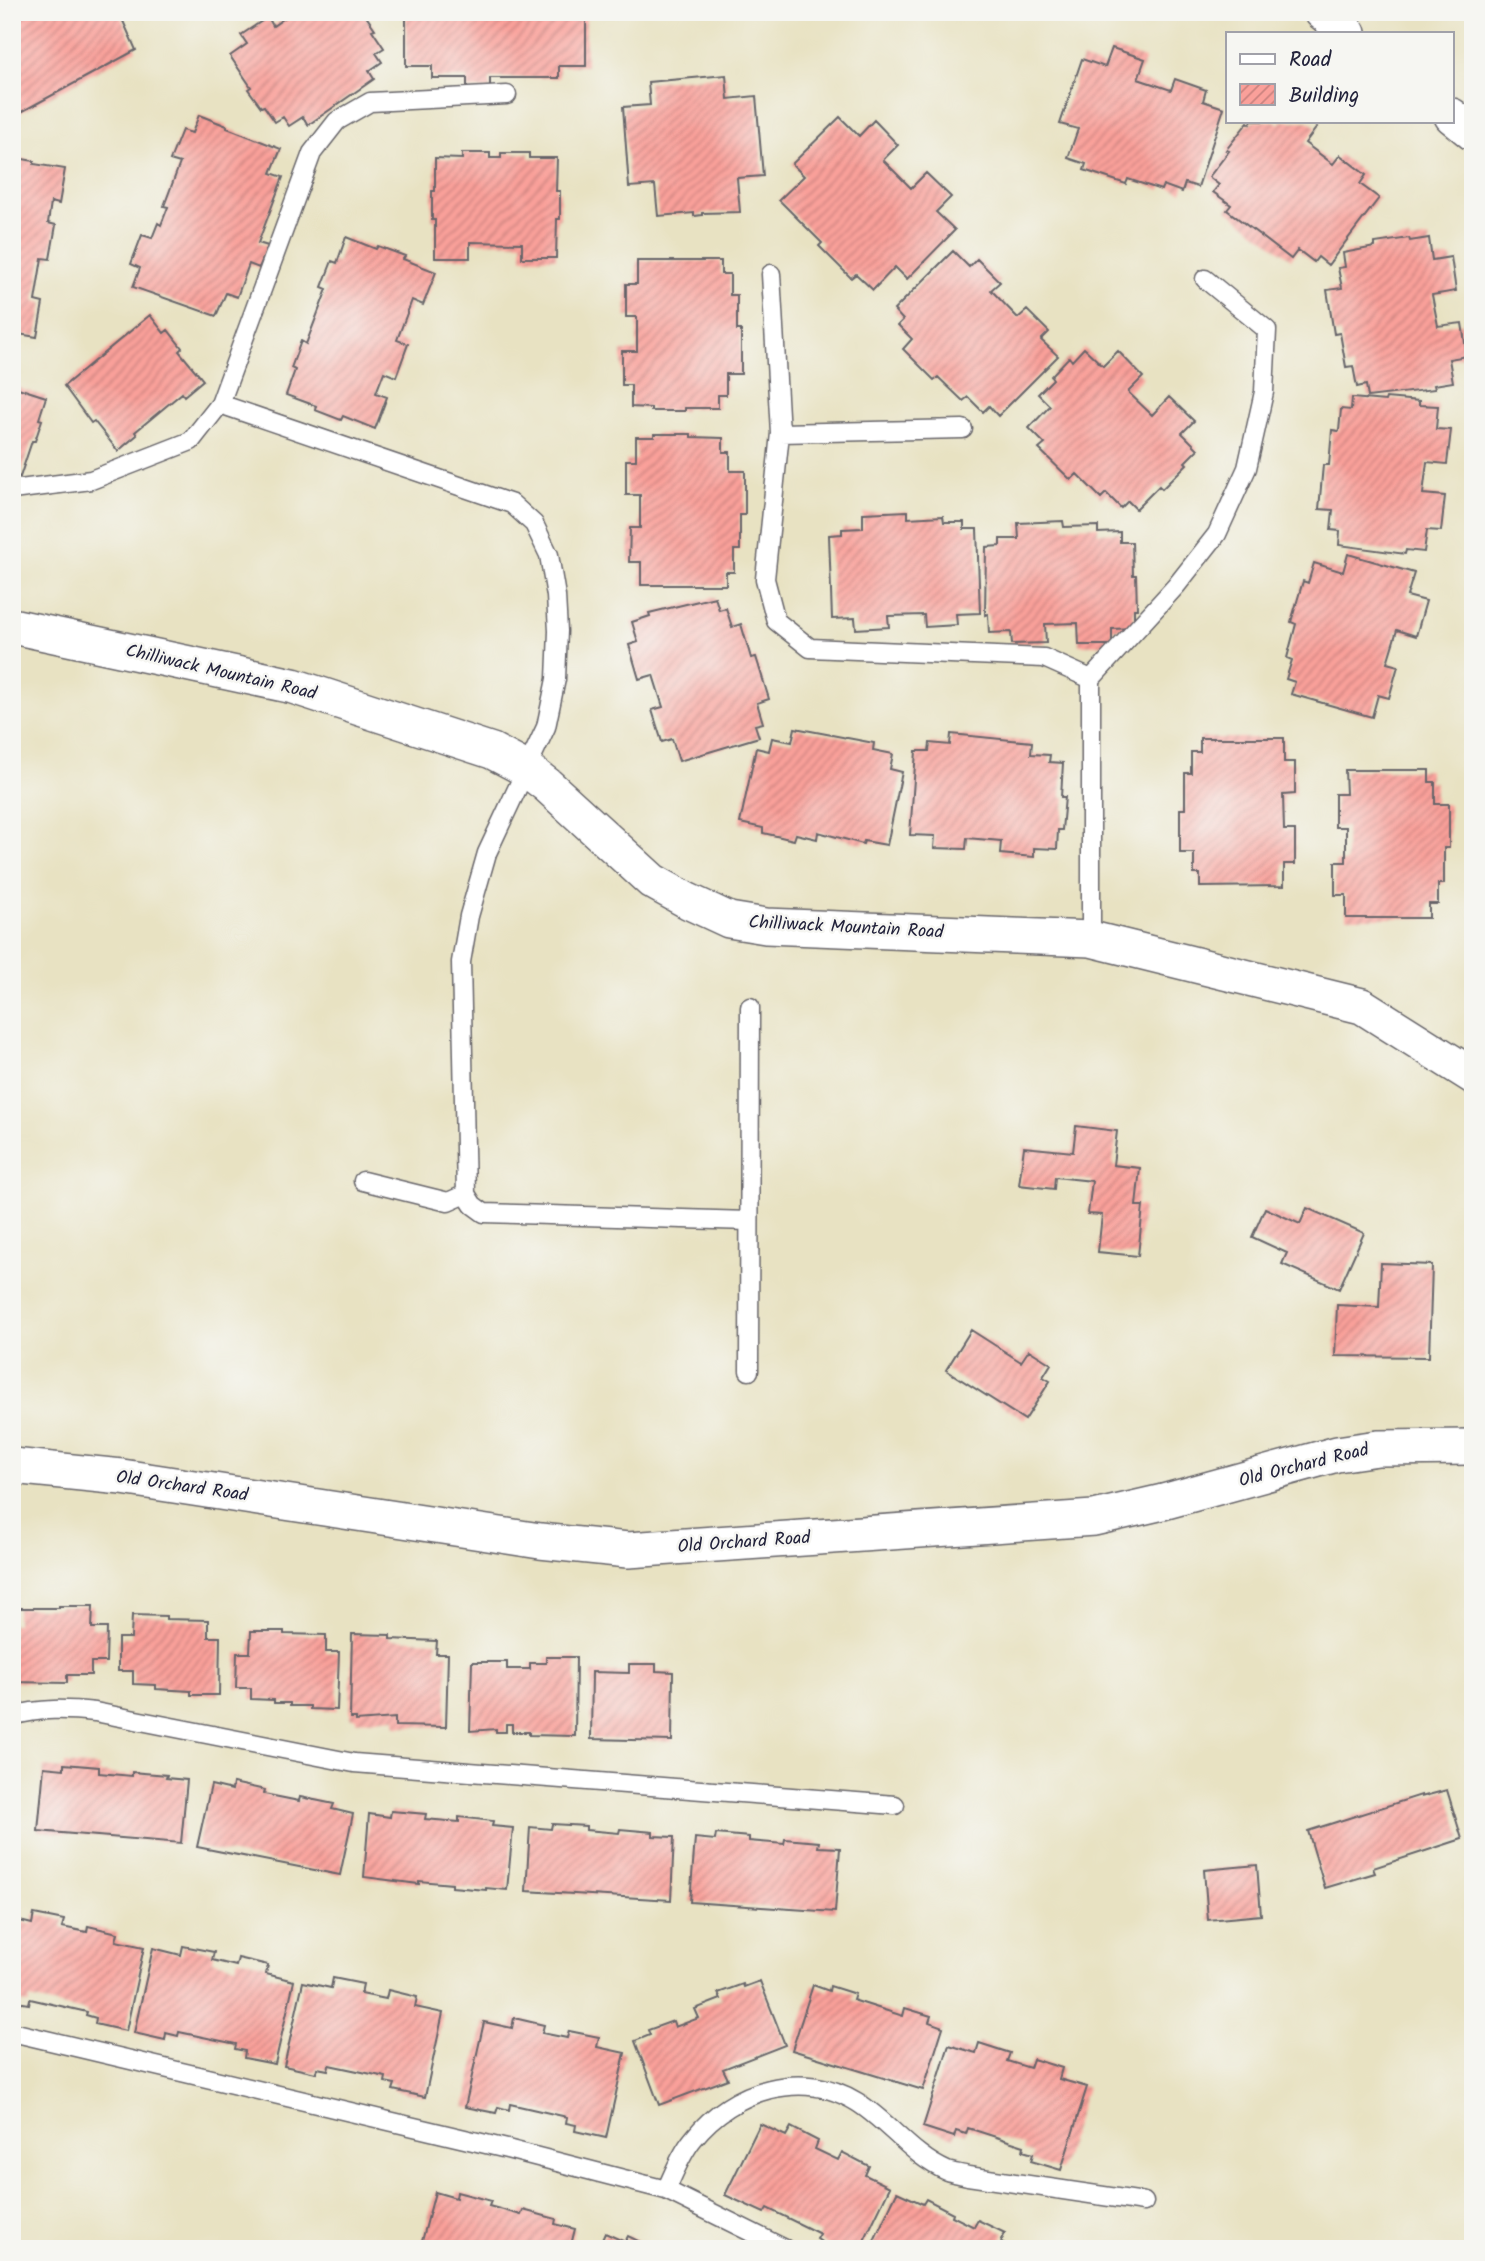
<svg xmlns="http://www.w3.org/2000/svg" width="1485" height="2261" viewBox="0 0 1485 2261" font-family="Kalam,sans-serif">
<defs>
<pattern id="building-hatch" width="6" height="6" patternUnits="userSpaceOnUse" patternTransform="scale(1.75)"><rect width="6" height="6" fill="#faa09a"/><path d="M-1 1l2-2M0 6l6-6M5 7l2-2" fill="none" stroke="#ca827f"/></pattern>
</defs>
<rect width="100%" height="100%" fill="#f6f6f2"/>
<filter id="ink" filterUnits="userSpaceOnUse"><feTurbulence type="fractalNoise" baseFrequency=".0143" numOctaves="2"/><feDisplacementMap in="SourceGraphic" scale="14" xChannelSelector="R" yChannelSelector="G"/><feConvolveMatrix kernelMatrix="1 2 1 2 8 2 1 2 1" color-interpolation-filters="sRGB"/></filter>
<filter id="wash" filterUnits="userSpaceOnUse"><feTurbulence type="fractalNoise" baseFrequency=".00686" numOctaves="4" result="noise"/><feDisplacementMap in="SourceGraphic" scale="28" xChannelSelector="R" yChannelSelector="G"/><feGaussianBlur stdDeviation="1.57" result="paint"/><feColorMatrix in="noise" values="0 0 0 0 0 0 0 0 0 0 0 0 0 0 0 0 0 1.4 0 .05"/><feComposite in="paint" operator="in"/></filter>
<g filter="url(#wash)">
<rect width="100%" height="100%" fill="#e8e2c2"/>
<g id="blocks">
<path fill="url(#building-hatch)" d="M21,12h98l17,38 -124,67v-100z
M293,12h70l12,17 -3,1 12,18 -8,5 6,9 -13,9 5,8 -66,46 -5,-8 -14,9 -6,-9 -8,5 -11,-16 -3,1 -13,-18 3,-2 -21,-31 17,-12 -6,-9 27,-18 5,9z
M406,12h180v54h-27v12h-69v11h-23v-11h-35v-12h-26z
M1112,48l33,11 -7,20 33,11 4,-11 31,11 -3,11 21,7 -26,79 -13,-4 -3,9 -19,-7 -2,5 -33,-11 -2,5 -42,-14 2,-6 -18,-6 10,-29 -18,-5 22,-65 23,8z
M726,75l2,24 28,-3 7,80 -26,2 3,34 -38,1v2l-8,1v-3l-36,3 -3,-31 -26,2 -6,-80 27,-2 -2,-23z
M199,115l28,11v2l54,21 -10,24 12,4 -25,66 10,3 -9,22 -10,-4 -12,33 -11,-4 -10,23 -83,-29 7,-19 -9,-4 11,-29 10,3 6,-15 3,2 7,-18 -4,-1 16,-43 -10,-3 12,-30 10,3z
M840,117l19,19 15,-16 24,25 -15,15 28,28 15,-15 25,24 -15,15 19,18 -48,49 -12,-12 -22,23 -17,-16 -5,4 -32,-32 3,-3 -43,-43 25,-24 -12,-12z
M1252,121h23l4,3 2,-3h27l9,6 -12,16 28,21 7,-9 26,20 -6,9 19,14 -51,67 -10,-8 -4,5 -16,-12 -7,9 -64,-49 4,-5 -18,-13 6,-7 -10,-8 20,-26 -3,-1 22,-28 2,2z
M462,153h28v5h11v-5h28v5h28l-1,33h4v28h-3l-1,39h-34v-15l-52,-1v16h-35v-38h-3v-29h3v-33l27,1z
M12,157l22,4v3l31,5 -6,35 -8,-2 -3,21 8,2 -6,34 -8,-1 -7,43 8,2 -6,34 -25,-4z
M346,237l30,12 2,-3 27,10 -2,3 33,13 -13,33 -11,-5 -15,40 11,4 -12,33 -12,-5 -8,21 11,4 -12,32 -32,-13 -2,4 -26,-10 1,-4 -30,-11 9,-25 -4,-2 10,-27 5,3 21,-55 -5,-2 10,-26 5,2z
M1409,238l1,3 19,-3 3,22 19,-3 5,34 -24,4 6,31 24,-3 5,33 -18,3 4,23 -19,3 1,4 -67,8 -2,-12 -9,2 -4,-21 -7,1 -6,-34 -6,1 -7,-44 15,-2 -4,-20 7,-1 -2,-14 32,-6v-4z
M953,251l16,16 8,-8 23,23 -9,8 27,28 9,-8 22,22 -8,8 17,16 -60,60 -9,-10 -6,6 -15,-15 -5,4 -25,-24 -4,3 -31,-31 9,-10 -14,-14 5,-5 -9,-10z
M637,261h84v13h9v21h7v35h4v44h-15v21h-8v13h-33v3h-34v-3l-20,-1v-22h-9v-34h15v-34h-11v-33h11z
M150,315l14,18 4,-3 14,18 -3,3 24,29 -19,16 -2,-3 -47,39 2,3 -19,16 -24,-30 -3,2 -27,-37z
M1084,348l19,18 15,-15 25,26 -15,15 24,23 17,-18 25,24 -12,12 16,16 -13,13 2,2 -25,25 -3,-3 -23,23 -8,-8 -7,7 -15,-15 -5,5 -24,-24 -6,6 -32,-31 6,-5 -16,-16 21,-22 -12,-12 15,-15 -2,-3 18,-19 3,4z
M12,386l34,11 -7,22 3,1 -7,21h-3l-12,36 -8,-2z
M1352,398l33,3 1,-3 33,3v4l19,1 -2,23 15,1 -4,34 -20,-2 -4,32 22,2 -4,35 -14,-1 -3,22 -18,-2 -1,4 -66,-9 1,-14 -9,-1 2,-20 -14,-1 4,-44h6l3,-35 7,1 2,-22 10,1z
M654,434h37v3l32,1v14h7v19h15v44h-5v35h-6v22h-8v13h-85v-23h-12l1,-34h10v-33h-14v-35h10v-23h18z
M908,511v7l35,-2 1,6h20v7h13l3,84 -24,1 1,11 -32,2 -1,-12 -36,1 1,11 -33,2 -1,-11 -23,1 -3,-84 13,-1v-5l21,-1v-15z
M1063,521l1,6 34,-1v7l22,-1v10h12l1,33h3l1,34h-3v19l-22,1v16h-33l-1,-22 -33,1 1,19 -34,1 -1,-12 -22,1 -1,-19 -3,1 1,-68 14,-1v-7h19l-1,-16z
M1348,554l66,19 -7,23 19,5 -10,35 -19,-6 -10,33 11,3 -9,32 -11,-3 -6,22 -81,-23 4,-12 -9,-3 6,-19 -5,-2 9,-34 -5,-2 12,-41 5,2 6,-20 29,9z
M715,597l4,13 7,-2 6,19 9,-3 10,34 5,-1 13,42 -12,4 6,20 -8,2 4,12 -80,24 -7,-22 -10,3 -10,-32 11,-3 -10,-32 -14,4 -10,-34 9,-3 -6,-20 18,-6 -1,-3z
M795,728l79,15 -1,7 20,4 -3,15 12,3 -15,73 -23,-4 -1,3 -45,-12 -1,7 -21,-5 -2,6 -31,-7v-5l-23,-5 16,-75 13,3 3,-13 20,4z
M951,734l81,8 -1,12 19,1 -1,7 14,1 -2,34h4l-3,33h-4l-1,19 -23,-1v9l-34,-3 1,-13 -34,-3 -1,11 -32,-1 1,-12 -25,-1 6,-84h13l1,-8 20,2z
M1200,738h84v24h11v32l-12,1 1,35h11v34h-11v22l-84,1v-13h-6v-21h-14v-44h5v-36h6v-21h9z
M1345,770h84v12h6v22h14v44h-5v36h-6v20h-9v14h-83v-23h-11v-33h11v-35h-11v-33h11z
M1076,1126l41,5 -4,34 27,3 -4,38h7l-5,50 -40,-4 4,-37 -14,-1 4,-33 -37,-4 -1,12 -35,-4 5,-38 49,5z
M1265,1208l35,16 7,-16 57,25 -25,56 -57,-25 5,-11 -35,-16z
M1381,1263l51,2 -3,92 -94,-1 2,-51 42,2z
M971,1330l50,32 8,-12 22,14 -8,13 7,4 -25,39 -79,-50z
M59,1606h34l-1,22h15l-1,34h-15v13h-24v8l-55,-1v-58h5v-16h42z
M132,1615l34,1v3l42,1v17h12l-1,58h-28v-4l-35,-2v-4l-23,-1v-13h-15v-33h13z
M251,1631h33v3l42,1v17h13l-2,58 -27,-1v-3h-20v-3h-16v-3l-23,-1v-11h-15l1,-35h13z
M352,1634l38,1v4l47,2 -1,13h12l-2,73 -51,-1v-8l-39,3v-3h-6z
M546,1657h30l-1,79 -46,-1v-3h-17v-8h-6v8h-10v-3l-26,2 2,-69h35v7h23v-6h16z
M629,1664h27v7l17,1 -1,69 -81,-2 1,-67 37,1z
M64,1764l35,3v6l33,3v-4l35,3 -1,3 21,2 -6,63 -143,-12 6,-64 20,2z
M233,1783l32,7 -1,4 35,7 1,-4 34,7 -2,5 21,5 -13,61 -143,-28 14,-62 21,5z
M1447,1790l15,49 -89,29 2,5 -50,15 -17,-57 113,-36v2z
M391,1811l35,3 -1,5 34,3v-5l34,4 -1,5 21,2 -6,62 -21,-2v2l-34,-3v-3l-33,-3v3l-55,-7 5,-63 21,3z
M552,1824l34,2v4l33,3 1,-4 33,3v4l21,1 -3,63 -145,-9 4,-64 21,2z
M716,1834l33,3v4l35,3 1,-5 34,3 -1,5 22,1 -5,64 -145,-10 5,-64 20,2z
M1257,1865l4,50 -53,5 -4,-50z
M34,1914l30,6 -2,7 25,5 1,-6 30,7 -2,8 28,6 -18,84 -31,-7 1,-6 -10,-3 1,-3 -57,-13 -1,5 -12,-2 -1,5 -4,-1v-87l20,5z
M183,1946l31,6 -2,8 24,6 2,-8 30,7 -2,9 28,7 -19,83 -31,-6 1,-7 -10,-2 1,-5 -57,-12 -1,4 -12,-3 -1,7 -31,-7 19,-85 28,7z
M333,1978l30,6 -2,10 25,5 2,-9 29,7 -2,10 28,6 -18,84 -32,-7 2,-6 -10,-2 1,-5 -57,-12 -1,5 -11,-2 -1,5 -32,-7 19,-84 28,6z
M760,1981l25,64 -62,24 5,10 -69,26 -24,-64 15,-6 -2,-5 25,-9 2,6 24,-9 -4,-9 26,-10 -3,-6 25,-9 1,3z
M813,1985l16,6 1,-5 25,8 -2,6 50,16 2,-8 26,8 -2,6 14,5 -20,63 -131,-40z
M514,2018l30,7 -2,8 25,5 2,-7 30,6 -2,10 28,6 -19,85 -31,-7 1,-6 -10,-2 1,-6 -57,-13 -1,6 -11,-3 -2,6 -31,-6 19,-85 28,6z
M979,2043l31,10 -3,8 23,7 3,-9 29,9 -3,11 28,8 -26,83 -30,-9 2,-7 -10,-3 1,-5 -56,-18 -2,6 -10,-3 -2,6 -31,-10 26,-82 27,8z
M760,2124l26,12 5,-9 27,14 -3,8 23,11 4,-8 27,14 -4,9 25,12 -30,62h-28l-15,-10 3,-5 -53,-26 -3,5 -39,-18z
M435,2192l21,6 1,-6 34,9 -2,5 32,9 2,-5 33,9 -1,5 20,5 -5,20h-150z
M897,2192l26,12 3,-5 27,14 -1,3 22,11 4,-7 27,13 -4,9 13,7h-144z
M605,2233l20,9 3,-6 27,13h-57z"/>
</g>
</g>
<g filter="url(#ink)">
<use href="#blocks" fill-opacity="0" stroke="#67656a" stroke-width="2"/>
<g fill="none" stroke-linecap="round" stroke-linejoin="round">
<g stroke="#67656a" stroke-width="21">
<path id="lane" d="M771,274l9,159 -15,146 11,42 34,27 234,10 47,21
M220,404l292,100 22,20 15,31 7,41 2,35 -2,48 -10,48 -59,126 -18,63 -8,46 5,232 7,11 11,8 265,8
M780,433l183,-4
M12,490l79,-10 100,-39 29,-37 92,-251 25,-32 33,-19 137,-7
M1091,939v-260l85,-93 41,-52 30,-66 17,-76 3,-62 -62,-51
M363,1181l85,21 18,-8
M749,1371l1,-364
M12,1716c28,-8 55,-7 83,-4l259,51 541,42
M12,2032l495,117 159,41 119,59
M666,2190c8,-17 16,-38 28,-52 38,-48 108,-70 163,-36 32,20 55,54 90,69 6,2 14,3 21,5l176,26"/>
</g>
<g stroke="#67656a" stroke-width="38">
<path id="street" d="M1322,12l26,21
M1452,116l21,17
M12,626l281,60 199,65 34,18 21,16 105,96 36,20 41,19 37,6 325,13 271,67 111,70
M12,1466l110,11 418,64 88,9 466,-32 69,-16 174,-48 41,-6 95,-1"/>
</g>
<use href="#lane" stroke="#fff" stroke-width="18"/>
<use href="#street" stroke="#fff" stroke-width="35"/>
</g>
</g>
<g text-anchor="middle" dominant-baseline="central" stroke-width="5" stroke-linejoin="round" paint-order="stroke">
<g font-size="18" fill="#22223b" stroke="#f6f6f2">
<text transform="translate(221 673) rotate(13)">Chilliwack Mountain Road</text>
<text transform="translate(846 928) rotate(3)">Chilliwack Mountain Road</text>
<text transform="translate(1304 1466) rotate(-14)">Old Orchard Road</text>
<text transform="translate(182 1487) rotate(8)">Old Orchard Road</text>
<text transform="translate(744 1543) rotate(-4)">Old Orchard Road</text>
</g>
</g>
<rect width="1485" height="2261" fill="none" stroke="#f6f6f2" stroke-width="42"/>
<rect x="1226" y="32" width="228" height="91" fill="#f6f6f2" stroke="#a1a1a9" stroke-width="2"/>
<rect x="1240" y="54" width="35" height="10" fill="#ffffff" stroke="#a1a1a9" stroke-width="2"/>
<text x="1289" y="66" font-size="21" fill="#22223b">Road</text>
<rect x="1240" y="84" width="35" height="21" fill="url(#building-hatch)" stroke="#a1a1a9" stroke-width="2"/>
<text x="1289" y="102" font-size="21" fill="#22223b">Building</text>
</svg>
